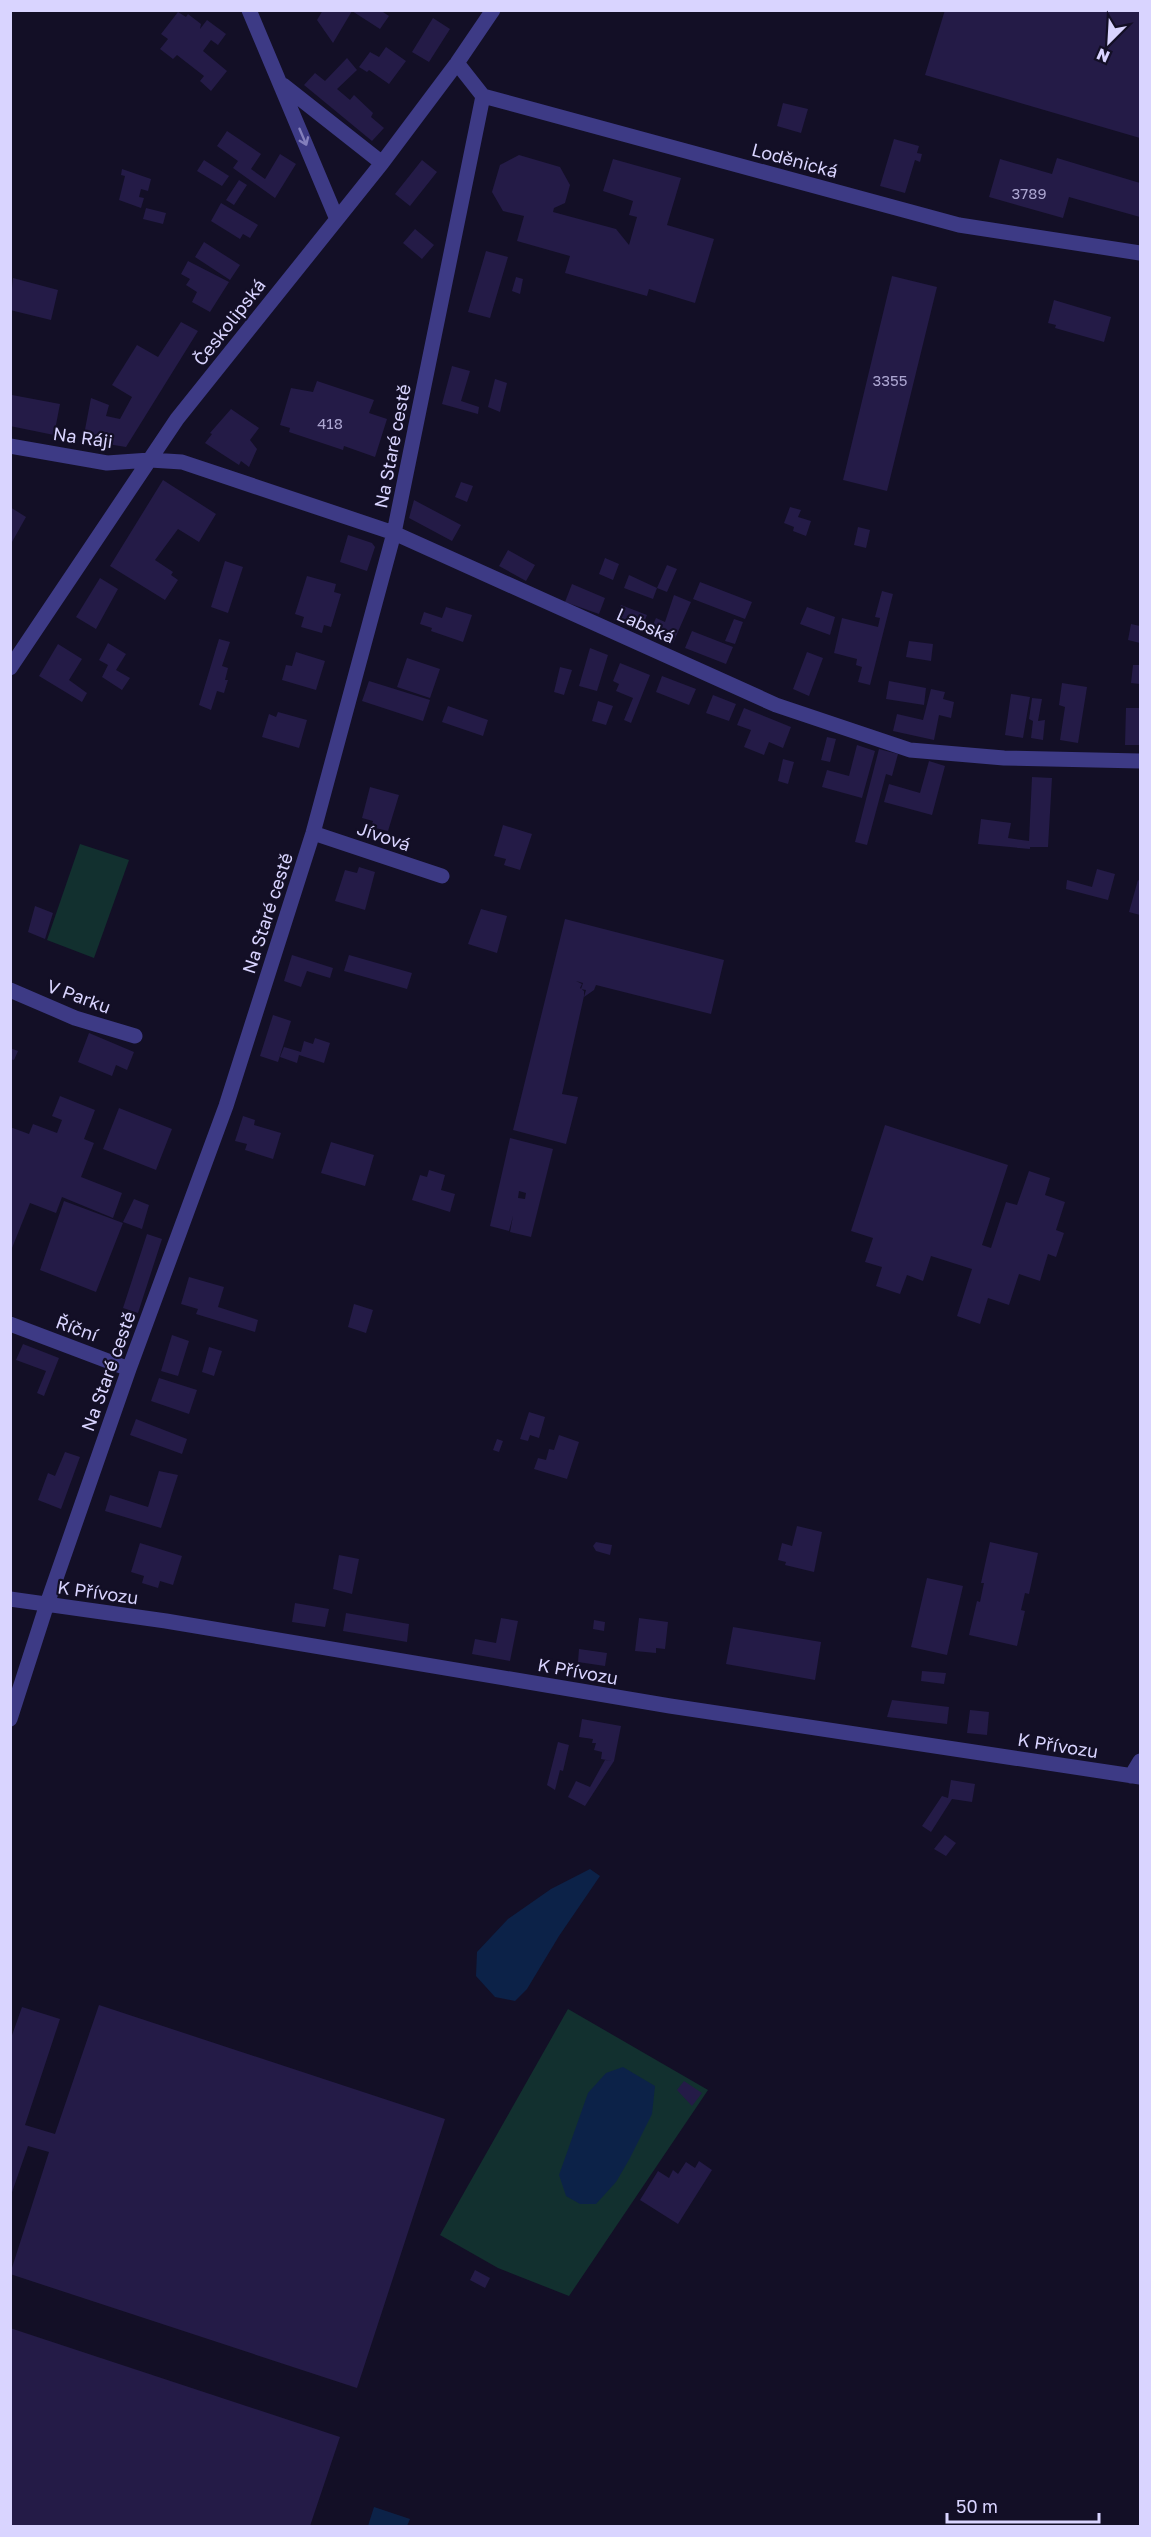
<svg xmlns="http://www.w3.org/2000/svg" width="1151" height="2537" viewBox="0 0 1151 2537" font-family="'Golos Text',sans-serif">
<rect width="100%" height="100%" fill="#130f26"/>
<path fill="#12302f" d="M80,844l49,16 -35,98 -47,-18z
M568,2009l140,81 -139,206 -71,-28 -58,-33z"/>
<path fill="#0c2248" d="M590,1869l10,7 -41,60 -32,53 -12,12 -20,-4 -19,-21 1,-24 31,-33 43,-30z
M623,2067l32,19 -3,28 -22,44 -14,24 -20,22h-16l-14,-8 -7,-21 29,-82 18,-20z
M374,2507l36,12 -3,7h-39z"/>
<path fill="#241b47" fill-rule="evenodd" d="M323,10h57l9,6 -9,13 -28,-18 -19,32 -16,-23z
M945,10h195v128l-215,-63z
M178,12l8,5 2,-3 13,10 -1,5 7,-9 19,14 -8,11 -7,-5 -8,11 24,20 -16,20 -11,-10 4,-5 -27,-21 -4,4 -13,-10 8,-10 -7,-5z
M433,18l17,11 -21,33 -17,-10z
M386,47l20,14 -17,23 -20,-14 -2,2 -8,-5 11,-15 9,5z
M347,58l10,12 -20,19 13,11 4,-5 19,18 -2,4 13,11 -12,13 -68,-56 11,-12 10,8z
M783,103l25,6 -7,24 -24,-7z
M227,131l34,23 -10,15 14,10 15,-25 16,10 -21,34 -42,-30 5,-7 -21,-15z
M894,139l25,7 -2,7 5,1 -2,8 -5,-2 -10,33 -25,-7z
M519,155l41,12 10,18 -5,18 -11,5 -1,4 63,17 13,16 8,-28 -8,-2 4,-14 -30,-10 10,-32 68,19 -14,47 47,14 -19,64 -46,-14 -2,7 -82,-23 5,-17 -53,-15 7,-25 -21,-5 -11,-19 8,-27z
M1057,158l83,25v34l-71,-20 -6,21 -74,-21 11,-38 52,15z
M204,160l25,16 -7,10 -25,-15z
M422,160l15,12 -27,34 -15,-12z
M122,169l29,10 -3,12 -7,-2 -2,8 5,1 -3,10 -22,-8 6,-24 -4,-1z
M239,180l8,5 -13,20 -8,-5z
M221,203l37,22 -8,13 -7,-4 -3,5 -29,-18z
M146,208l20,5 -3,11 -20,-5z
M415,229l19,16 -12,14 -19,-16z
M204,242l36,23 -10,15 -35,-23z
M486,251l22,6 -18,61 -22,-6z
M188,261l41,21 -19,30 -18,-10 5,-10 -11,-7 4,-6 -9,-5z
M892,276l45,11 -50,204 -44,-11z
M516,277l7,2 -3,15 -8,-3z
M13,278l45,12 -7,30 -41,-10z
M1054,300l57,17 -7,25 -49,-14 1,-3 -8,-2z
M181,322l17,9 -72,116 -43,-7 8,-42 18,7 -3,11 14,3 12,-22 -20,-12 25,-40 21,12z
M452,366l18,5 -9,30 18,6 -1,7 -36,-10z
M495,379l12,4 -7,29 -12,-5z
M317,381l57,19 -5,13 18,6 -12,38 -31,-11 -1,4 -54,-18 1,-4 -10,-3 11,-37 22,4z
M12,395l48,9 -6,31 -44,-9z
M231,409l28,19 -9,12 7,9 -8,18 -8,-6 -2,4 -34,-22 7,-9 -2,-1z
M163,480l53,34 -17,28 -21,-13 -23,31 18,12 -2,3 7,5 -13,20 -55,-34z
M461,482l12,4 -6,16 -12,-5z
M414,500l47,25 -9,16 -43,-23z
M10,507l16,10 -14,25 -2,-1z
M790,507l11,3 -3,7 13,4 -5,15 -13,-5 1,-4 -10,-4z
M858,527l12,3 -4,18 -12,-3z
M348,535l24,8 3,4 -8,24 -27,-9z
M508,550l27,15 -9,16 -27,-15z
M605,558l14,6 -6,16 -14,-6z
M225,561l18,6 -15,46 -17,-6z
M667,565l10,4 -10,23 -10,-4z
M629,575l28,13 -4,11 -29,-11z
M307,576l29,8 -2,8 7,2 -10,33 -7,-2 -2,8 -21,-6 3,-10 -9,-3z
M100,578l18,11 -22,40 -20,-12z
M700,582l52,20 -7,17 -52,-20z
M572,584l33,14 -6,16 -34,-12z
M882,591l11,3 -23,91 -12,-3 4,-15 -6,-2 1,-6 -23,-6 8,-35 36,9 2,-9 -5,-1z
M674,595l17,7 -18,41 -24,-9 7,-16 9,4z
M621,605l26,10 -7,16 -26,-11z
M446,607l26,8 -9,27 -32,-11 1,-3 -12,-4 4,-12 18,6z
M807,607l28,10 -5,18 -30,-11z
M734,619l9,3 -8,22 -10,-3z
M1131,624l9,2v17l-12,-3z
M692,631l41,16 -7,17 -41,-16z
M219,639l11,3 -8,24 6,2 -3,12h3l-4,13 -7,-2 -6,19 -12,-5z
M909,641l24,3 -2,17 -25,-4z
M108,643l18,11 -10,16 14,8 -8,12 -20,-13 6,-12 -9,-5z
M58,644l24,15 -13,21 18,13 -5,9 -43,-26z
M590,648l18,7 -11,36 -18,-5z
M296,652l29,9 -9,29 -34,-10 4,-15 6,1z
M807,652l16,6 -14,38 -16,-7z
M407,658l33,11 -10,29 -33,-11z
M620,663l30,12 -19,48 -7,-3 9,-22 -17,-7 3,-7 -6,-3z
M1133,665h7v19l-9,-1z
M560,667l12,3 -8,25 -10,-3z
M662,676l34,13 -7,16 -33,-13z
M369,681l61,19 -7,21 -61,-20z
M889,681l37,7 -2,17 -38,-6z
M1062,683l25,4 -9,56 -18,-3 5,-33 -6,-2z
M931,689l14,3 -2,7 11,3 -3,16 -12,-3 -5,25 -41,-9 4,-17 26,6z
M1011,694l19,3 -7,41 -18,-3z
M713,695l23,9 -7,17 -23,-8z
M1032,698l10,1 -4,22 7,-1 -2,20 -12,-2 2,-17 -4,-2z
M598,701l15,5 -7,19 -14,-4z
M448,706l40,14 -5,16 -41,-14z
M744,708l47,19 -8,21 -14,-6 -5,13 -20,-8 7,-17 -14,-5z
M1126,708h14v37h-15z
M278,712l29,8 -8,28 -37,-11 7,-23 7,3z
M827,737l9,2 -6,23 -9,-2z
M857,745l18,6 -13,47 -40,-11 5,-17 22,6z
M879,749l19,5 -6,22 -6,-2 -19,71 -12,-3z
M783,759l11,3 -6,22 -10,-3z
M929,761l16,5 -13,49 -48,-13 5,-18 31,9z
M1032,777l20,1 -4,69h-18v2l-52,-5 3,-25 30,4 -3,15 21,3z
M370,787l29,8 -11,36 -17,-4 2,-6 -11,-3z
M503,825l29,9 -12,36 -16,-5 2,-6 -12,-3z
M359,867l16,5 -10,38 -30,-9 10,-31 12,3z
M1097,869l18,5 -7,26 -42,-11 1,-9 25,7z
M1138,880l2,1v34l-11,-3z
M35,906l18,7 -8,26 -17,-7z
M481,909l26,7 -10,37 -29,-9z
M565,919l159,41 -13,54 -115,-29 -2,5 -10,7 2,-7 -5,-1 3,-9 -1,3 -7,-2 6,3 -2,4 4,3v5l-22,98 16,3 -12,47 -53,-14z
M292,955l41,13 -3,10 -23,-7 -6,16 -17,-6z
M349,955l63,18 -5,16 -63,-18z
M273,1015l18,6 -13,41 -18,-6z
M89,1033l45,19 -7,18 -11,-5 -4,11 -34,-14z
M315,1038l15,5 -6,20 -25,-8 -2,8 -17,-6 4,-10 17,5 3,-11 9,3z
M10,1048l8,3 -4,9 -4,-1z
M60,1096l35,14 -11,29 10,4 -13,34 41,16 -9,25 -51,-21 -6,16 -26,-10 -20,50v-126l19,7 4,-10 24,9 5,-13 -10,-4z
M119,1108l53,21 -16,41 -53,-21z
M243,1116l12,4 -1,5 27,8 -8,26 -28,-9 2,-6 -12,-3z
M885,1125l123,40 -26,80 9,3 15,-46 11,3 12,-34 21,7 -5,17 20,7 -9,28 8,3 -8,24 -8,-3 -8,27 -21,-7 -10,31 -21,-7 -8,26 -23,-8 15,-47 -41,-13 -8,25 -16,-6 -7,19 -24,-8 6,-19 -17,-5 8,-24 -22,-7z
M510,1138l43,11 -22,88 -21,-5 3,-16 -4,15 -19,-5zM519,1191l7,2 -1,6 -7,-1z
M331,1142l43,13 -9,31 -44,-13z
M429,1170l16,5 -4,15 14,4 -5,18 -38,-12 8,-25 7,2z
M134,1199l15,6 -7,24 -19,-7z
M64,1201l59,22 -27,69 -56,-22z
M147,1234l15,5 -24,74 -15,-5z
M189,1277l35,10 -6,20 40,13 -3,12 -59,-18 2,-5 -17,-5z
M354,1304l19,6 -7,23 -18,-6z
M172,1335l17,6 -11,35 -17,-5z
M23,1344l36,14 -15,38 -7,-3 9,-22 -30,-11z
M209,1347l13,4 -8,25 -12,-4z
M159,1378l38,12 -8,24 -38,-13z
M529,1412l16,5 -6,21 -9,-3 -2,6 -8,-2z
M136,1419l51,20 -5,15 -52,-19z
M559,1435l20,7 -12,37 -33,-10 4,-11 8,2 3,-11 5,1z
M497,1439l6,2 -4,11 -6,-2z
M65,1452l15,5 -19,52 -23,-9 10,-27 7,3z
M159,1471l19,4 -17,53 -56,-17 5,-16 38,12z
M797,1526l25,6 -8,40 -29,-7 1,-3 -8,-2 4,-17 10,3z
M596,1542l16,3 -2,10 -14,-4 -3,-5z
M990,1542l48,11 -9,41 -4,-1 -4,17 4,1 -8,35 -48,-11 8,-34 3,1 4,-19h-3z
M140,1543l42,13 -9,29 -13,-4 -2,7 -16,-5 2,-7 -13,-4z
M339,1555l20,4 -7,35 -19,-5z
M927,1578l36,8 -16,69 -36,-8z
M295,1603l34,6 -4,18 -33,-5z
M346,1613l63,11 -2,18 -64,-11z
M501,1618l17,3 -8,40 -38,-7 3,-15 21,4z
M639,1618l29,4 -3,27 -9,-1v5l-21,-2z
M594,1620l11,2 -1,9 -11,-2z
M733,1627l88,15 -6,38 -89,-16z
M579,1649l28,4 -2,13 -27,-4z
M922,1671l24,2 -2,11 -23,-3z
M892,1700l57,7 -2,17 -60,-7z
M970,1710l19,2 -2,23 -20,-2z
M582,1719l39,7 -7,35 -29,45 -17,-9 8,-16 14,6 15,-27 7,1 -11,-2 1,-7 -8,-2 2,-7h-4l1,-4 -14,-2z
M558,1742l11,3 -6,26 -3,-1 -5,20 -8,-5z
M951,1780l24,4 -3,18 -20,-3 -21,33 -9,-6 20,-30 6,2z
M945,1835l11,8 -10,13 -12,-7z
M99,2005l346,114 -88,269 -347,-114 39,-122 -21,-6 -18,52v-157l12,-34 38,12 -35,106 30,9z
M684,2081l18,12 -10,13 -15,-16z
M699,2161l13,9 -34,54 -38,-24 18,-29 11,7 4,-8 5,4 8,-12 9,6z
M475,2270l15,8 -5,10 -15,-8z
M10,2328l330,109 -30,89h-300z"/>
<g fill="none" stroke-linecap="round" stroke-linejoin="round">
<path stroke="#3d3a85" stroke-width="15" d="M249,10l87,207
M457,63l26,33 476,129 181,28
M283,85l99,78
M10,446l97,17 43,-3 32,2 212,71 382,172 134,45 94,8 136,3
M10,668l167,-249 205,-256 75,-100 36,-53
M313,833l129,43
M10,990l65,28 60,18
M10,1324l119,45
M10,1599l156,22 504,85 470,71
M10,1719l37,-115 82,-235 97,-263 87,-273 81,-300 89,-437
M1131,1776l9,-15"/>
</g>
<defs><path id="oneway-shaft" d="M-6 0H5M1.5-3L5.5 0L1.5 3" fill="none" stroke-width="1.6" stroke-linecap="round" stroke-linejoin="round" transform="scale(1.5)"/></defs>
<use stroke="#837fbc" href="#oneway-shaft" transform="translate(303 137) rotate(67)"/>
<g text-anchor="middle" dominant-baseline="central" stroke-width="4.5" stroke-linejoin="round" paint-order="stroke">
<g font-size="15" fill="#aca6d1">
<text x="1029" y="193">3789</text>
<text x="890" y="380">3355</text>
<text x="330" y="423">418</text>
</g>
<g font-size="18" fill="#d9d4ff" stroke="#130f26">
<text transform="translate(795 160) rotate(15)">Loděnická</text>
<text transform="translate(229 322) rotate(-52)">Českolipská</text>
<text transform="translate(83 437) rotate(8)">Na Ráji</text>
<text transform="translate(392 446) rotate(-79)">Na Staré cestě</text>
<text transform="translate(646 625) rotate(24)">Labská</text>
<text transform="translate(384 836) rotate(19)">Jívová</text>
<text transform="translate(267 913) rotate(-72)">Na Staré cestě</text>
<text transform="translate(79 996) rotate(20)">V Parku</text>
<text transform="translate(77 1328) rotate(20)">Říční</text>
<text transform="translate(108 1371) rotate(-70)">Na Staré cestě</text>
<text transform="translate(98 1592) rotate(8)">K Přívozu</text>
<text transform="translate(578 1671) rotate(10)">K Přívozu</text>
<text transform="translate(1058 1745) rotate(9)">K Přívozu</text>
</g>
</g>
<rect width="1151" height="2537" fill="none" stroke="#d9d4ff" stroke-width="24"/>
<g transform="translate(1109 42) rotate(204)" stroke="#130f26" stroke-width="4.5" paint-order="stroke">
<path d="M0-4.5L10 22L0 15L-10 22Z" fill="#d9d4ff"/>
<text y="-9" font-size="16" font-weight="bold" text-anchor="middle" fill="#d9d4ff">N</text>
</g>
<path d="M947 2513v9h152v-9" fill="none" stroke="#d9d4ff" stroke-width="3"/>
<text x="956" y="2513" font-size="18" fill="#d9d4ff" stroke="#130f26" stroke-width="4.5" paint-order="stroke">50 m</text>
</svg>
